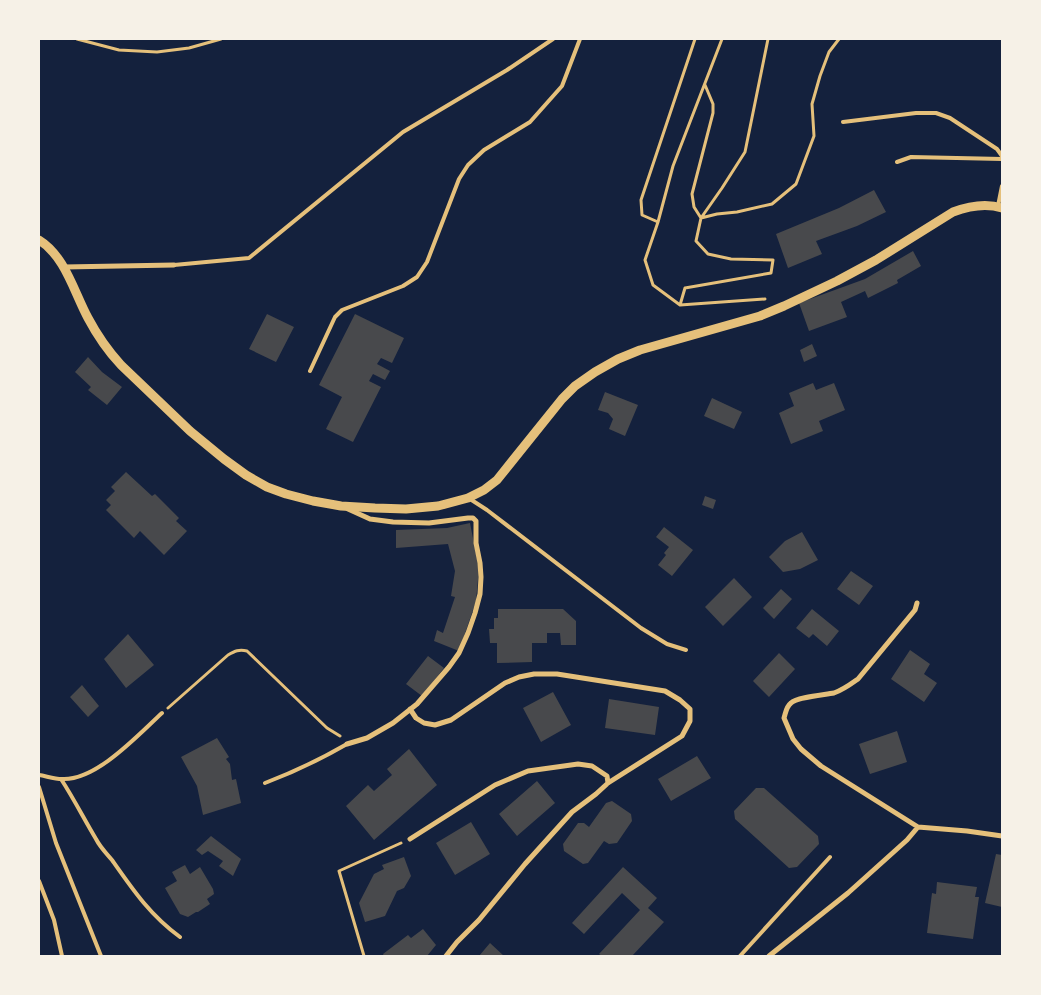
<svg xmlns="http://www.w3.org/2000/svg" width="1041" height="995" viewBox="0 0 1041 995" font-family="Cabin,sans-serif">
<rect width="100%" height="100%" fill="#14213d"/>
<path fill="#48494c" d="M874,190l12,22 -29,14 -41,15 6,13 -34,14 -12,-34 63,-26z
M913,251l8,15 -24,14 1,3 -30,15 -3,-7 -24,11 6,15 -38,14 -10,-28 66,-24z
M267,314l27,13 -18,35 -27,-13z
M355,314l49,24 -12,25 -11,-5 -4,6 13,7 -5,9 -12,-6 -4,7 12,6 -28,55 -27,-13 16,-32 -23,-12z
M812,344l5,12 -13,6 -4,-12z
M88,357l14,15 20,15 -15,18 -19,-15 3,-3 -16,-15z
M813,383l3,7 18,-7 11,27 -26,11 4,10 -32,13 -12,-31 15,-7 -5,-13z
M605,392l33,13 -13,31 -16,-7 4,-10 -5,-6 -10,-3z
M712,398l30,14 -8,17 -30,-13z
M126,472l26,24 3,-2 24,24 -3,3 11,10 -23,24 -24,-24 -6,7 -28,-28 5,-5 -5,-5 9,-9 -4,-4z
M705,496l11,4 -3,9 -11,-4z
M470,523l9,46 -3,32 -17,50 -25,-10 3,-11 6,3 12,-36 -4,-1 4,-25 -7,-27 -52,4v-18l51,-2z
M664,527l29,23 -21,26 -14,-11 8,-10 -2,-2 5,-6 -13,-10z
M802,532l16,28 -18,9 -17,3 -14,-15 16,-16z
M851,571l22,15 -14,19 -22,-16z
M734,578l18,19 -29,29 -18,-19z
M781,589l11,10 -18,20 -11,-11z
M498,609h65l13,12v24h-15l-1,-12h-13v10h-15v19l-35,1v-20h-7l-1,-14h5v-11h4z
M812,609l27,22 -12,15 -14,-12 -4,4 -13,-10z
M128,634l26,31 -28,23 -22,-29z
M910,650l20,14 -6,10 13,9 -13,19 -33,-23z
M779,653l16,16 -26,28 -16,-16z
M428,656l16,12 -22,28 -16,-12z
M82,685l17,21 -11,11 -18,-20z
M553,692l18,33 -30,17 -18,-34z
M609,699l50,8 -4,28 -50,-7z
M897,731l10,31 -37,12 -11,-30z
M217,738l12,19 -3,2 4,5 2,16 4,-1 5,24 -38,12 -6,-29 -16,-29z
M409,749l28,36 -63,55 -28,-34 22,-21 6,6 18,-16 -5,-6z
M697,756l14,22 -40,23 -13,-22z
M537,781l18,22 -38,33 -18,-22z
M756,788h8l54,48 1,8 -22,23 -8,1 -54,-49 -1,-8z
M612,801l19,13 1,7 -15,22 -8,1 -5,-3 -16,22 -5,1 -19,-13 -1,-7 15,-21h6l5,4 17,-24z
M471,822l19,32 -35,21 -19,-32z
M211,836l30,23 -8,17 -14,-10 4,-5 -15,-10 -6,4 -6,-5z
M996,854l6,1v52l-17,-4z
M404,857l7,19 -7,12 -7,3 -12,25 -20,6 -6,-19 15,-29 10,-5 -2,-4z
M185,865l5,9 10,-7 13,22 1,5 -7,5 3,5 -12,8h-2l-8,5 -8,-3 -15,-26 12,-7 -5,-9z
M623,867l34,31 -9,10 16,14 -32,34h-30l-3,-2 41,-44 -18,-17 -38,41 -12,-11z
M937,882l40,5 -2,10h4l-6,42 -46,-6 5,-40 4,1z
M423,929l13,16 -9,11h-43l-1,-2 25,-19 3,3z
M490,943l14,13h-25z"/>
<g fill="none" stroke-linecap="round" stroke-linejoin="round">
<path stroke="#e5c07b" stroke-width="3" d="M77,39l42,11 38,2 32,-4 32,-9
M722,39l-49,127 -15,56 -13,38 8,25 27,20 85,-6
M705,85l8,19v9l-21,81 2,13 7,11 21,-30 23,-36 23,-113
M658,222l-16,-7 -1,-15 54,-161
M680,305l5,-17 86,-15 2,-13 -42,-1 -23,-5 -12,-13 5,-23 16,-4 20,-2 35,-8 24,-20 18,-48 -2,-32 8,-28 9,-24 10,-13
M168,708l60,-53c7,-4 11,-6 19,-4l80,77 13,8
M364,956l-25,-85 62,-28"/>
<path stroke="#e5c07b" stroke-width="4" d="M843,122l73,-9h20l14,5 47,31 5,7
M897,162l14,-5 91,2
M998,206l4,-20
M174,265l75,-7 154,-126 104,-62 46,-31
M310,371l25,-54 7,-7 61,-24 14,-9 10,-15 32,-83 9,-14 16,-15 46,-28 32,-36 18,-47
M470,499l17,11 154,118 26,16 19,6
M39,775c7,1 15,4 23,4 34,2 76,-44 100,-66
M61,779c13,20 23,40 35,60 4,8 10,14 16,21 21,30 38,55 68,77
M265,783c29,-11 56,-24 82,-39
M39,787l17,56 45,113
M39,881l15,39 8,36
M740,956l90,-99"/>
<path stroke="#e5c07b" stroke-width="5" d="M64,267l110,-2
M917,603l-2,7 -57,69c-7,5 -15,11 -24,14 -11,2 -37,4 -43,10 -5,4 -5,9 -7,15l9,21 8,10 20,17 97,61
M410,709l6,9 8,5 11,2 16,-5 54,-37 14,-6 15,-3h23l108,17 15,9 10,9v12l-8,15 -74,47 -12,11 -24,18 -47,52 -46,56 -22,22 -11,14
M347,744l20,-6 26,-15 24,-19 32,-37 10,-14 9,-20 7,-20 5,-19 1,-17 -1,-14 -4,-20v-22l-3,-3h-5l-39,5 -36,-1 -23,-3 -22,-10
M410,839l85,-54 33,-14 50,-7 14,2 15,10 1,7
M769,956l79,-63 59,-53 11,-13 49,4 35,5"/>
<path stroke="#e5c07b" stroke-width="9" d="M39,240c26,16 35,52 49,78 9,17 20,33 33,47l69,66 34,28 22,16 21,12 19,7 27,7 28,5 34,2 31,1 32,-3 30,-8 16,-8 13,-10 65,-81 13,-13 20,-14 23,-13 22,-9 120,-34 24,-10 53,-25 39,-21 77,-48c16,-6 33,-9 49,-4"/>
</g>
<rect width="1041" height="995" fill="none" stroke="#f6f1e7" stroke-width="80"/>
</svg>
